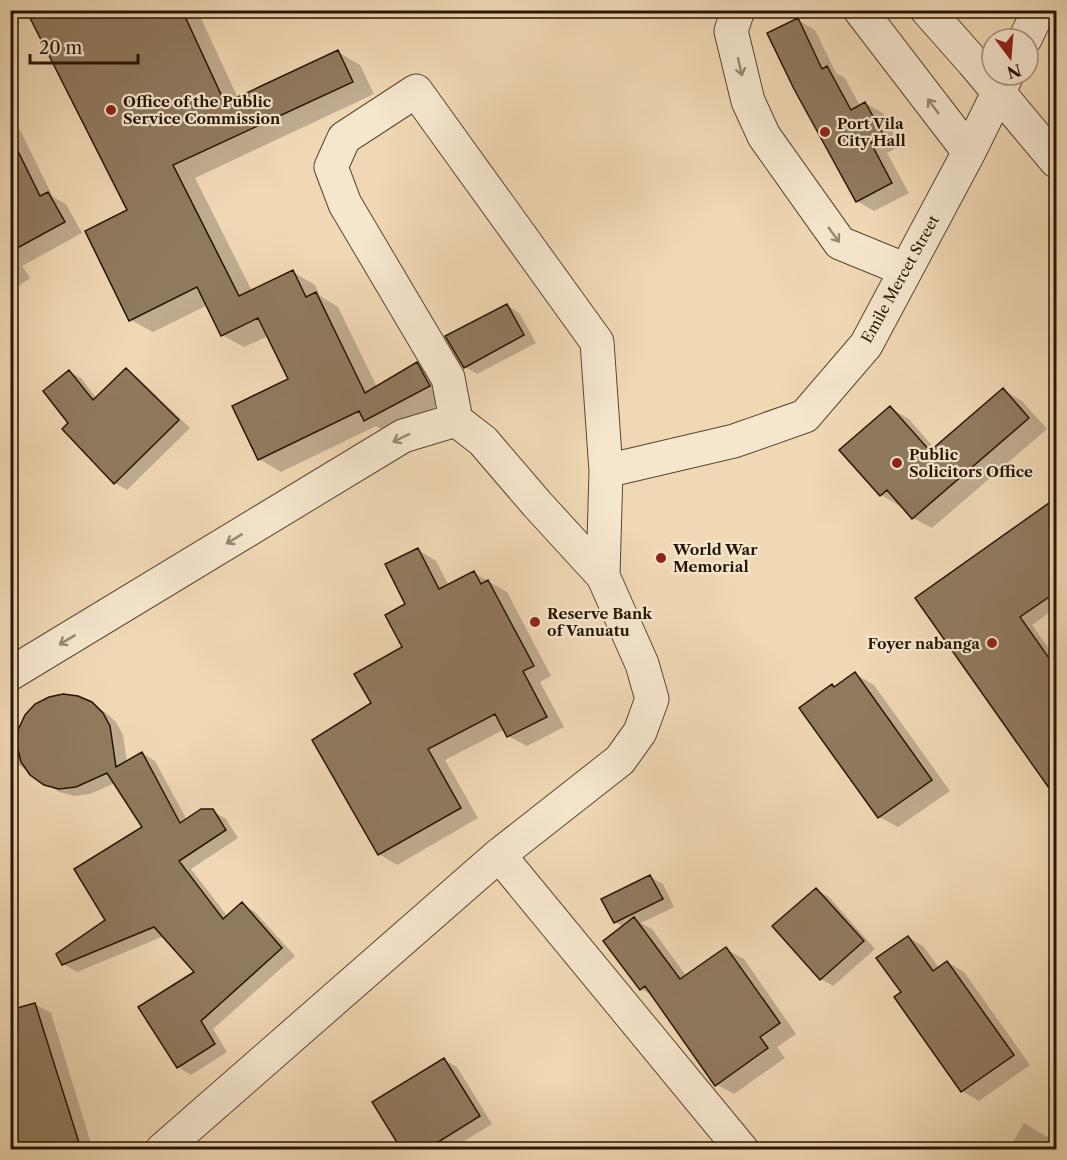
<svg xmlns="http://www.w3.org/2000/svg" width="1067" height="1160" viewBox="0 0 1067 1160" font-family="'Libre Caslon Text',serif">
<rect width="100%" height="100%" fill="#f0d8b4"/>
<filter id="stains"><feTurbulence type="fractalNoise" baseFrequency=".00333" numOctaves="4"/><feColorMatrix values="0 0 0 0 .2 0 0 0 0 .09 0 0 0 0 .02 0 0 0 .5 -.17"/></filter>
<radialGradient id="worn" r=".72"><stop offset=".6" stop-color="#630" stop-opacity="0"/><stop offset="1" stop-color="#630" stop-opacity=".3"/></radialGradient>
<path fill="#0003" d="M28,10h169l41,88 100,-46 22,13 14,29 -179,84 57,113 41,-19 22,13 5,11 18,11 39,80 40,-23 22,12 12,23 -63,34 -12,-7 -95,46 -22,-13 31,-79 -22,-44 -24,11 -22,-12 -14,-30 -55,27 -22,-12 -2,-109z
M798,20l17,10 21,43 9,5 15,28 5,-3 18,10 17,33 -13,7 22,40 -35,18 -17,-10z
M10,110l43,87 13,7 16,29 -60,33 8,12 -20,14z
M507,305l12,8 17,30 -59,31 -12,-7z
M126,370l11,7 53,51 -63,62 -12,-7 -45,-60v-51l11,6 16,21z
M1003,390l19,11 25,28 -115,99 -19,-10 -12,-14 -1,2 -19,-11 9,-87 19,11 26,30z
M1046,507l10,6v95l-24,17 24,34v137l-139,-198z
M418,550l18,11 13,25 25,-13 33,19 44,84 -11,6 24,45 -37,19 -19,-10 -3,-7 -60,31 33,58 -81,47 -18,-11 -6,-151 31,-55 3,-43z
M855,674l19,11 76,106 -52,36 -19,-10 -47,-131 4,2z
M91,704l14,8 11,10 7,13 4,27 15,-9 13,8 32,59 25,-9 14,8 12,19 -47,31 37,48 14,-13 13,8 40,44 -82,73 14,23 -36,23 -13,-8 18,-95 -32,-36 -87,36 -14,-8 44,-44 37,-92 -29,-45 -25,11 -16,2 -15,-4 -14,-9 -35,-24v-10l16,-34z
M650,877l13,7 11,23 -33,16 11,6 35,48 39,-28 18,10 52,75 -19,13 8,11 -51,36 -18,-10 -61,-87 -14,-8 -17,-62 -9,-5z
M816,890l13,7 46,52 -42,37 -12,-7z
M908,937l16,10 15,21 8,-6 17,10 66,93 -51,36 -17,-10 -66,-93 7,-5z
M35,1004l16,9 42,137h-83v-138z
M444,1060l13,7 35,57 -42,26h-47l-29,-47z
M1024,1123l32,19v8h-48z"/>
<path fill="#907a5e" stroke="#271501" stroke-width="1.5" d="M26,10h156l43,93 113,-53 15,32 -180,83 66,131 54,-26 13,27 10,-5 49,101 52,-31 13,24 -66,35 -5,-10 -101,49 -26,-54 56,-27 -30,-61 -37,18 -24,-49 -68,34 -44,-90 42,-21z
M798,18l24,51 5,-3 24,44 14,-8 19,34 -13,7 21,40 -36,19 -62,-113 -27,-56z
M10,135l30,61 8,-4 17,30 -55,30z
M507,304l17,31 -60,33 -19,-32z
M126,368l53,52 -65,64 -52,-55 6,-6 -25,-32 26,-21 24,30z
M1003,388l26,30 -117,101 -25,-29 -7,6 -41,-46 51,-44 40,45z
M1056,498v94l-36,25 36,51v130l-141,-200z
M418,548l21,41 35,-18 7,13 7,-4 46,86 -11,5 24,46 -40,20 -12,-23 -67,35 33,59 -83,47 -66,-115 59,-37 -17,-29 48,-27 -17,-32 20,-11 -20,-40z
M855,672l77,108 -54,38 -79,-110 33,-24 2,3z
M63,694l15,2 14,6 11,11 7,13 6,41 26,-15 38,71 21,-14h12l13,21 -47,31 44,58 19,-17 40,46 -81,73 14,23 -38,24 -39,-61 56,-35 -40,-45 -92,38 -6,-11 49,-34 -31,-51 68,-42 -35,-54 -31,14 -17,2 -15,-4 -14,-10 -9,-13 -4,-16 1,-16 7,-15 10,-11 14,-7z
M650,875l13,24 -49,24 -13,-24z
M816,888l48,53 -44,39 -48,-54z
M634,917l46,62 46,-32 54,76 -20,14 8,11 -53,38 -70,-100 -5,4 -37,-49z
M908,936l25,35 14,-10 67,94 -53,37 -67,-95 7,-5 -25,-34z
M35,1003l46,146h-71v-139z
M444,1058l36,58 -53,33h-26l-29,-47z"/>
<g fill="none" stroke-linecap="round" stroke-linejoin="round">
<g stroke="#59462e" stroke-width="35">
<path id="minor" d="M738,10l-7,21 17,70 16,35 76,107 66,27
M860,10l109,142
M927,10l46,52 83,99
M1025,39l14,-29
M606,471l128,-30 71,-25 61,-71 103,-193 38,-77
M10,674l393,-238 53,-16
M499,855l243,295
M162,1150l337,-295 121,-95 20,-28 12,-33 -10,-35 -39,-88 3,-105 -9,-129 -181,-251 -72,47 -13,29 14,37 103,174 8,42 27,21 54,63 66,72"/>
</g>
<use href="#minor" stroke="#f5e6ce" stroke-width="33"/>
</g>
<defs><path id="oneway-shaft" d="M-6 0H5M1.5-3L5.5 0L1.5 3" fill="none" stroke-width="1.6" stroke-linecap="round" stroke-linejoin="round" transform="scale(1.5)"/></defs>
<g stroke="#988872">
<use href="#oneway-shaft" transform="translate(740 67) rotate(77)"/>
<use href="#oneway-shaft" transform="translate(933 106) rotate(-127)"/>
<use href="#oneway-shaft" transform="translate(834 235) rotate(54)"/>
<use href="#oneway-shaft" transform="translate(401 438) rotate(154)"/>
<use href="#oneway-shaft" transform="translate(234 539) rotate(149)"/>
<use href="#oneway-shaft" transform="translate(67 640) rotate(149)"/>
</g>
<g fill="#8f2418" stroke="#f5e6ce" stroke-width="2">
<circle cx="111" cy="110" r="6"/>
<circle cx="825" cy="132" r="6"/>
<circle cx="897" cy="463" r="6"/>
<circle cx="661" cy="558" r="6"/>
<circle cx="535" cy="622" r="6"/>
<circle cx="992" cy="643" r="6"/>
</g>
<g text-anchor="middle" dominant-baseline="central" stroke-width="4.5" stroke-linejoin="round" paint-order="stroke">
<g font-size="15" font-weight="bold" fill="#271501" stroke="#f5e6ce" text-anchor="start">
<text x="123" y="101">Office of the Public<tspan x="123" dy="17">Service Commission</tspan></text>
<text x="837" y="123">Port Vila<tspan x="837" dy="17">City Hall</tspan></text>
<text x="909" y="454">Public<tspan x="909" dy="17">Solicitors Office</tspan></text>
<text x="673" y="549">World War<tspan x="673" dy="17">Memorial</tspan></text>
<text x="547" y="613">Reserve Bank<tspan x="547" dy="17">of Vanuatu</tspan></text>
<text x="980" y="643" text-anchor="end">Foyer nabanga</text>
</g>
<g font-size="15" fill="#271501" stroke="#f5e6ce">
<text transform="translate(900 279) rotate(-61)">Emile Mercet Street</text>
</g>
</g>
<rect width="1067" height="1160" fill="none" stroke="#f0d8b4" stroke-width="36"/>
<rect x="12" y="12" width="1043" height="1136" fill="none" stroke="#271501" stroke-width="3"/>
<rect x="18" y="18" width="1031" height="1124" fill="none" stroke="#271501" stroke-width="1.5"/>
<g transform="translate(1010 57) rotate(164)"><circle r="28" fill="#f5e6ce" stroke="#a3927c" stroke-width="1.5"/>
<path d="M0-4.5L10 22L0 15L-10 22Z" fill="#8f2418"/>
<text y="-9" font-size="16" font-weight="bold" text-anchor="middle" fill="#271501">N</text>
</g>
<path d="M30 54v9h108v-9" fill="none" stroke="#271501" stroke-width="3"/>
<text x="39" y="54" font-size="18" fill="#271501" stroke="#f5e6ce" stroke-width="4.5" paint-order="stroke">20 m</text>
<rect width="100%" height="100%" filter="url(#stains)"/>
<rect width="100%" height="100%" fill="url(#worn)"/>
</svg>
